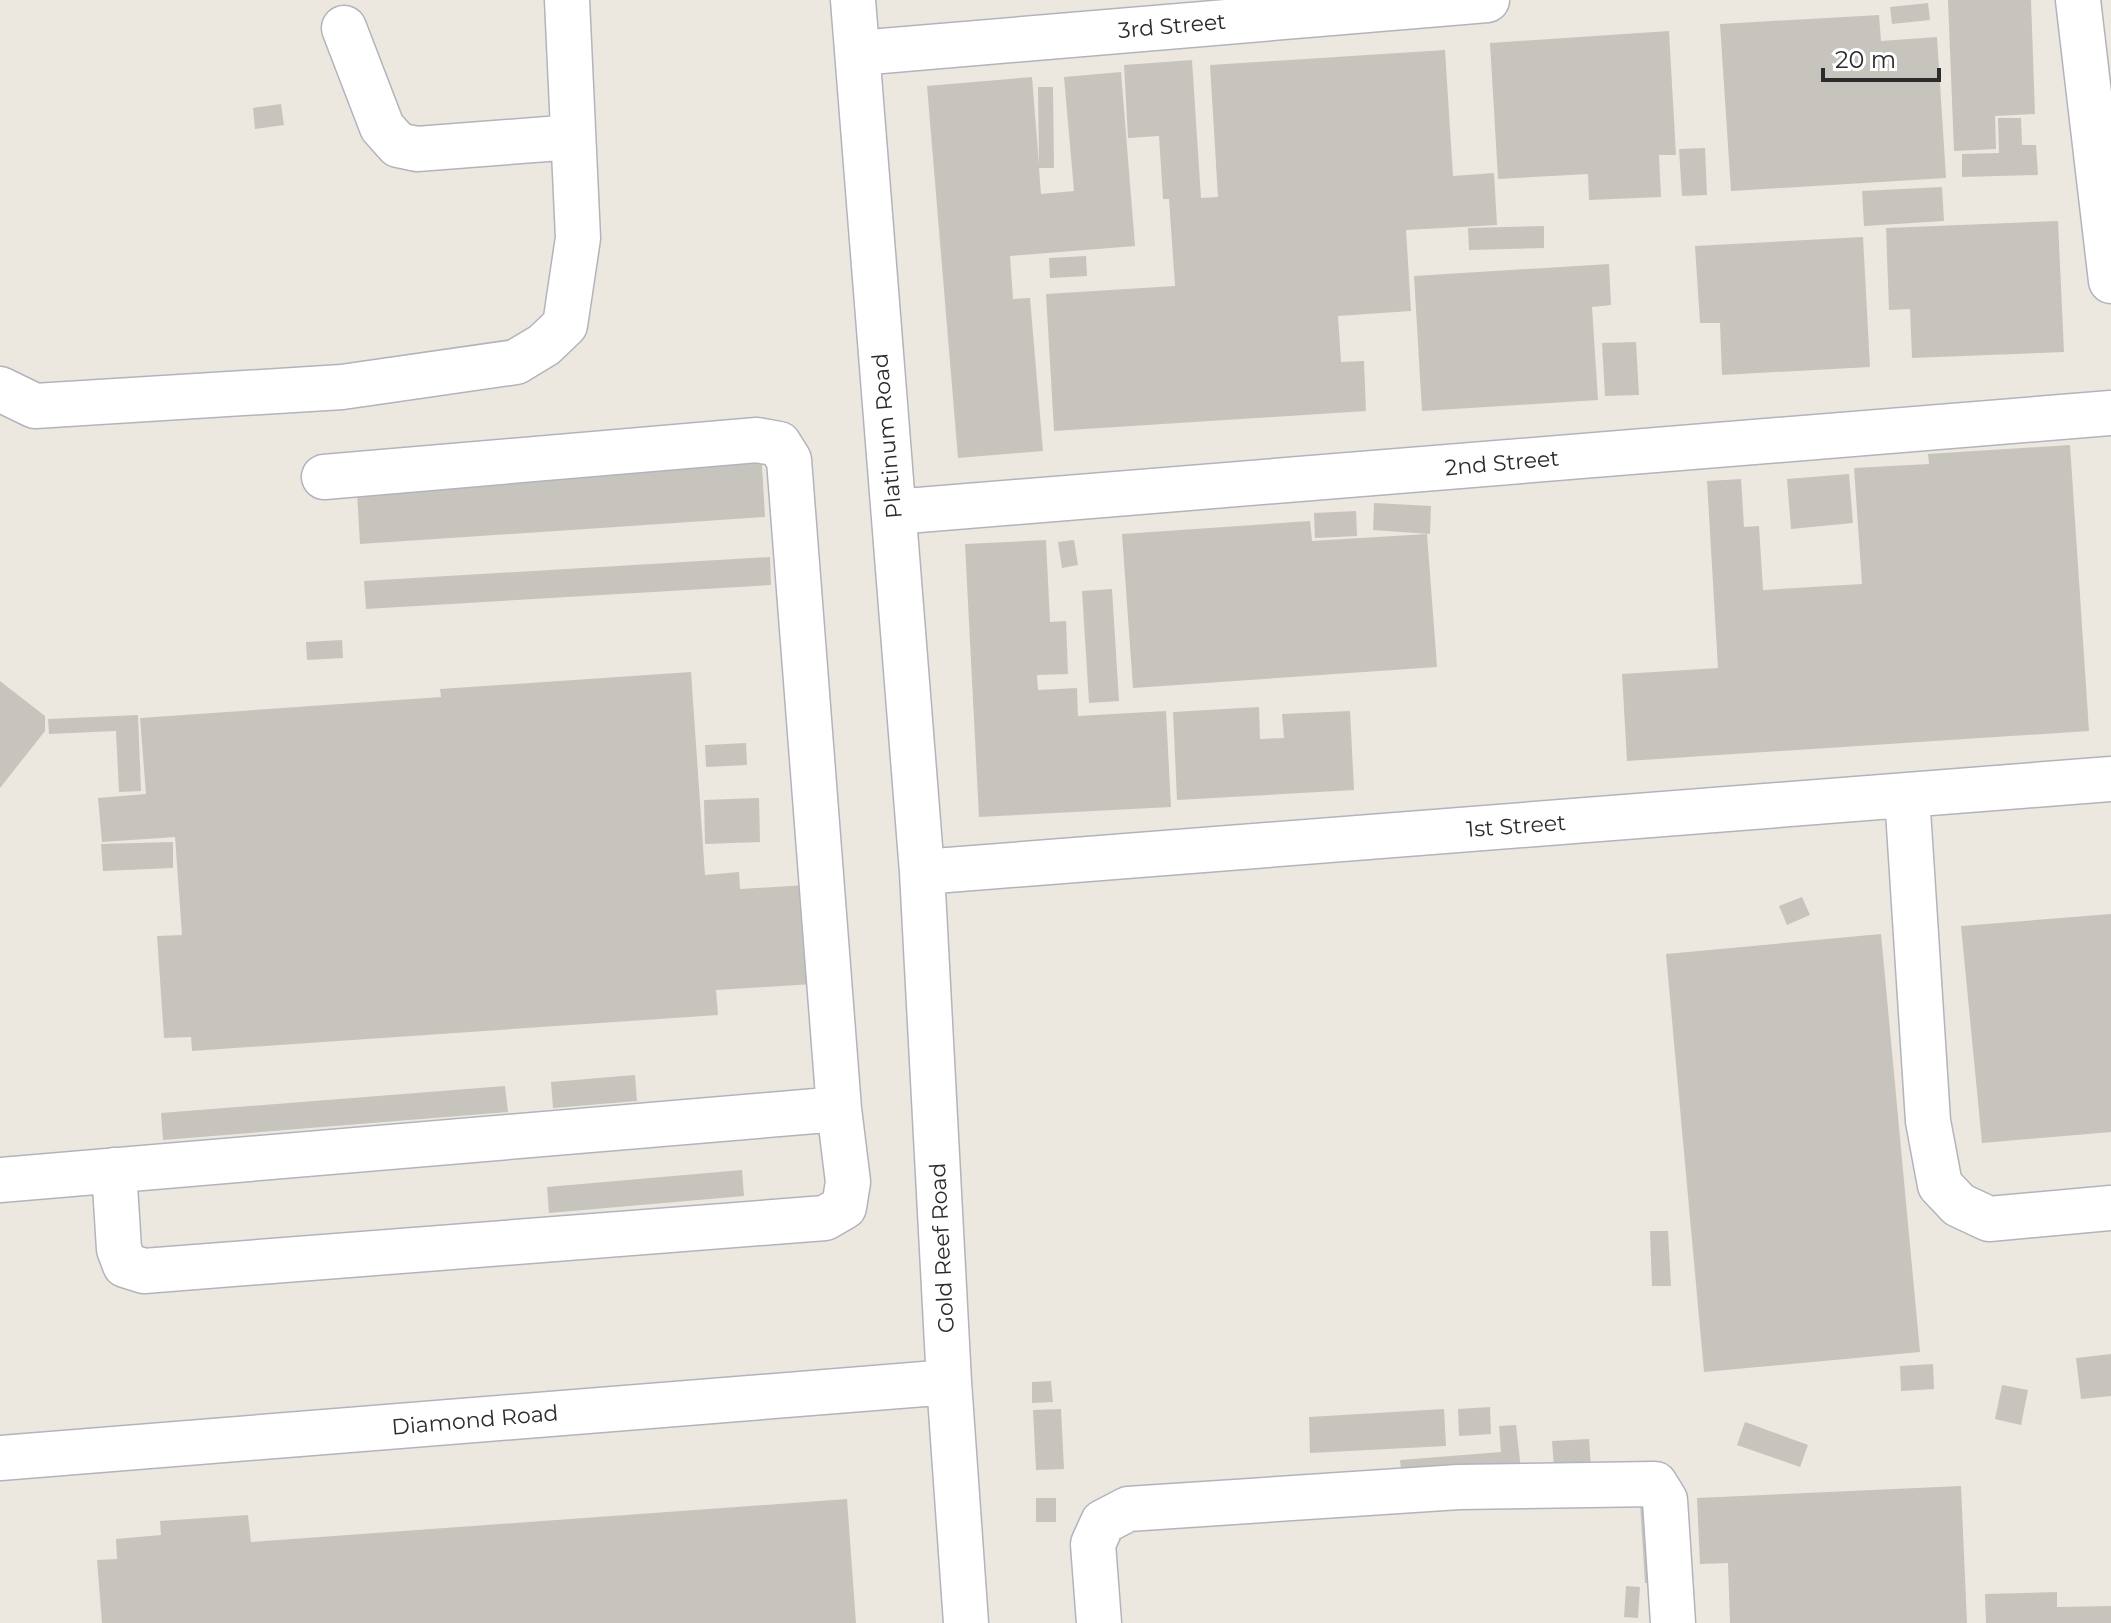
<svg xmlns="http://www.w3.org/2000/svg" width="2111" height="1623" viewBox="0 0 2111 1623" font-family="Montserrat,sans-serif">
<rect width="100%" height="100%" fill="#ece8df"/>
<path fill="#c7c4be" d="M1948,0h83l4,114 -40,2 1,33 -42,2z
M1928,3l2,17 -38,4 -2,-17z
M1879,15l2,26 56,-4 9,141 -215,13 -11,-167z
M1669,31l7,124h-17l2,42 -72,3 -1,-26 -90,5 -8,-136z
M1445,50l8,126 41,-3 3,52 -91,5 5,81 -73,5 3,46 23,-1 2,50 -312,20 -8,-137 129,-8 -6,-87h-6l-4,-63 -31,2 -4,-73 68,-5 9,138 17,-1 -8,-132z
M1121,72l14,174 -125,10 3,43 17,-1 13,153 -85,7 -31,-372 105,-9 7,88 -1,-78h15l1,81h-15l2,26 33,-3 -10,-114z
M281,104l3,21 -29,4 -2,-21z
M1998,118h23l1,27h14l2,30 -76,2v-23l37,-1z
M1705,148l2,47 -25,1 -3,-47z
M1942,187l2,34 -80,5 -2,-35z
M2058,221l6,131 -152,6 -2,-49 -21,1 -3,-82z
M1544,226v22l-75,2 -1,-22z
M1863,237l7,130 -148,8 -2,-52h-20l-5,-77z
M1086,256l1,20 -37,2 -1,-20z
M1609,264l2,41 -19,2 6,93 -176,11 -8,-135z
M1636,342l3,53 -34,1 -3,-53z
M2070,445l19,286 -462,30 -5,-87 96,-6 -11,-187 34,-2 3,48 15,-1 4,64 99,-6 -8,-116 75,-4 -1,-10z
M761,449l4,68 -405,27 -4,-68z
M1849,474l4,49 -62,6 -4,-50z
M1374,503l57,3 -1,28 -57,-4z
M1356,511l1,25 -42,2 -1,-25z
M1310,521l2,20 115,-7 10,133 -304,21 -11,-154z
M1046,540l4,82 16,-1 2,53 -31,1 1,15 39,-2 1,28 88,-5 5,96 -192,10 -14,-273z
M1074,540l4,25 -16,3 -4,-26z
M770,557l1,28 -405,24 -2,-28z
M1112,589l7,112 -30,2 -7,-112z
M342,640l1,18 -36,2 -1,-18z
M691,672l14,203 34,-3 1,17 66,-4 7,99 -97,6 2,25 -526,36 -1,-14 -27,1 -7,-102 25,-1 -7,-98 -73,5 -4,-44 48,-4 -6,-76 301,-21 -1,-8z
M0,681l45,35v15l-45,57z
M1259,707l1,32 24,-1 -2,-24 68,-3 4,79 -177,10 -4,-88z
M138,715l3,76 -22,1 -3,-61 -67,3 -1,-15z
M746,743l1,22 -41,2 -1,-22z
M759,798l1,44 -55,2 -1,-44z
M173,842v26l-70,3 -2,-27z
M1802,897l8,18 -23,10 -8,-19z
M2111,914v218l-129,11 -21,-217z
M1881,934l39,418 -216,20 -38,-418z
M635,1075l2,26 -84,7 -2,-26z
M505,1086l3,26 -345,28 -2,-27z
M742,1170l2,26 -195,17 -2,-26z
M1650,1231h18l3,55h-19z
M2111,1354v42l-30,3 -5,-41z
M1933,1364l1,25 -33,2 -1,-25z
M1051,1381l2,21 -21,1v-21z
M2002,1385l26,5 -7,35 -26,-6z
M1490,1407l1,27 -32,2 -1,-27z
M1061,1409l3,60 -28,1 -3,-60z
M1444,1409l2,37 -136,7 -1,-36z
M1745,1422l63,23 -8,22 -63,-22z
M1516,1425l5,45 -119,9 -2,-19 101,-8 -2,-26z
M1589,1439l2,28 -37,2 -2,-28z
M1961,1486l6,137h-237l-2,-60 -28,1 -3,-66z
M1036,1498h20v24h-20z
M847,1499l9,124h-754l-5,-63 20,-1 -1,-20 45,-4 -1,-14 88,-6 3,27z
M1657,1502l5,81h-17l-5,-79z
M1626,1586l14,1 -2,31 -14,-1z
M2057,1592v15l54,-1v17h-125l-1,-29z"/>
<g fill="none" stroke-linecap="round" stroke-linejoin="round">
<g stroke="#b2b4bd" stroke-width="47">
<path id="minor" d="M853,0l69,872 27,510 17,241
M2078,0l33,281
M344,28l38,99 16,18 19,4 156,-12
M858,53l629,-53
M0,389l35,17 307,-19 174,-25 28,-17 21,-20 13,-87 -11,-238
M894,512l1217,-99
M1907,795l21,326 12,64 19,20 30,14 122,-11
M922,872l1189,-93
M114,1170l5,79 6,16 19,6 681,-53 19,-11 4,-25 -9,-73 -50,-649 -10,-16 -22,-4 -433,37
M0,1180l839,-71
M0,1458l949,-76
M1099,1623l-6,-79 10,-22 25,-13 331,-22 196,-3 10,16 8,123"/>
</g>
<use href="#minor" stroke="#fff" stroke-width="44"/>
</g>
<g text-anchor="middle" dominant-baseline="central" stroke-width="6" stroke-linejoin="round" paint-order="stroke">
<g font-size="22" fill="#2b2b2b" stroke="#fff">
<text transform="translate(1172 26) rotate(-5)">3rd Street</text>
<text transform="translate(887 436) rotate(-95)">Platinum Road</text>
<text transform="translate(1502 463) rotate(-5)">2nd Street</text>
<text transform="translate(1516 826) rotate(-4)">1st Street</text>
<text transform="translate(942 1248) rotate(-93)">Gold Reef Road</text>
<text transform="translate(475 1420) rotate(-5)">Diamond Road</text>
</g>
</g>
<path d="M1823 68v12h116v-12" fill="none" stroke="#2b2b2b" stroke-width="4"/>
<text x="1835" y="68" font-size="24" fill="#2b2b2b" stroke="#ffffff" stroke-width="6" paint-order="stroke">20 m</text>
</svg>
